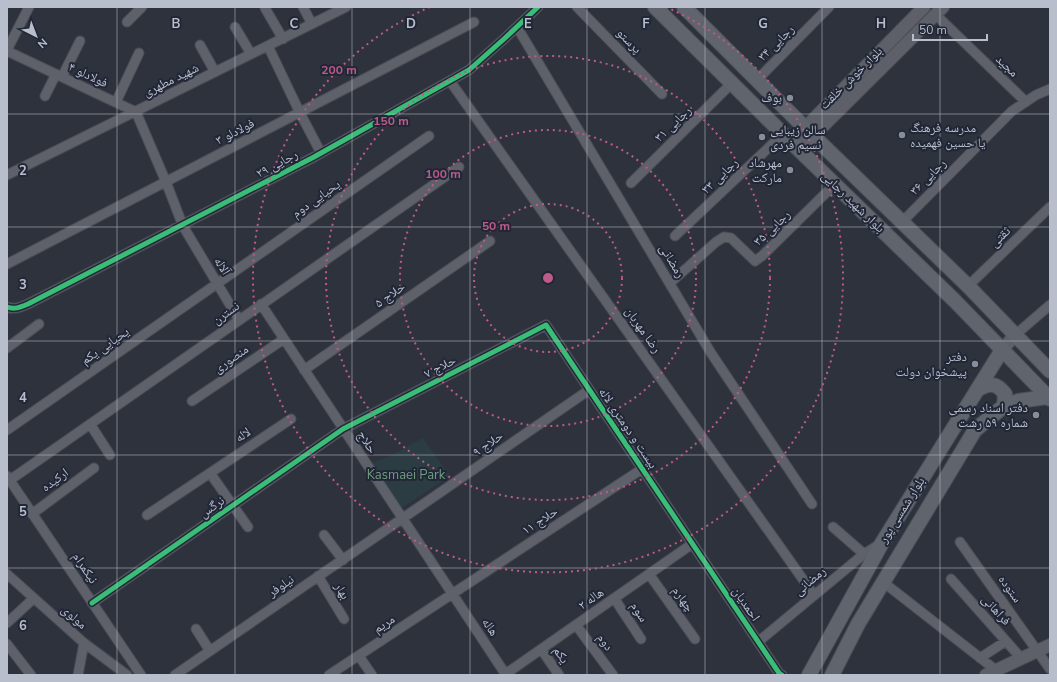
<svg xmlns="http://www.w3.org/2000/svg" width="1057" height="682" viewBox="0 0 1057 682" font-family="'Nunito Sans','Noto Naskh Arabic',sans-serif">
<rect width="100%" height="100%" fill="#2e323c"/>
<path fill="#2b3c42" d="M423,438l27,38 -53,35 -30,-46 23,-9z"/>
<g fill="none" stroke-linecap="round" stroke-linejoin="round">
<g stroke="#4a4d54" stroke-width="11">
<path id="street" d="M303,7l9,17
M577,7l85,87
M265,8l18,31
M936,15l90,87
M127,22l15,-15
M235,27l16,27
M517,27l194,326 101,151
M200,45l15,27
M268,46l32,67 21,40
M7,50l22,-43
M7,51l129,61 30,70 17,44 56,94
M62,77l18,-36
M757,80l72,-73
M450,81l364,514
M45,96l11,-22
M116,102l23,-49
M7,175l339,-168
M631,183l101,-100
M902,222l110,-111 24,-16 14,-6
M675,236l108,-102
M7,264l467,-242
M670,283l46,-41 8,-5 7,1 24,23 7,-5 73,-72
M968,286l82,-79
M261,304l245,371
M7,307c8,3 14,0 21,-3l286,-147 155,-87 35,-31 34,-32
M1015,335l35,-30
M7,348l32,-24
M304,370l186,-129
M192,401l92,-62
M90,424l20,31
M7,430l422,-294
M210,473l38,54
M7,476l134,199
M10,480l449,-313
M32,514l62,-46
M147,515l144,-96
M833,527l31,27
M324,535l19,25
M960,542l90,127
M7,574l77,69 43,32
M649,574l46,65
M318,576l26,43
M951,579l70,79
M883,582l114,89
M614,598l27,41
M92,603l251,-174 203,-104 233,348 3,2
M7,623l27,-25
M576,625l37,50
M196,629l14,22
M758,642l106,-88 16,-10
M7,644l24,31
M541,649l18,26
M359,656l13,19
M980,658l26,-17
M78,675l6,-32
M175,675l414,-285
M329,675l313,-206
M504,675l188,-131"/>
</g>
<g stroke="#4a4d54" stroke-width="14">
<path id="secondary" d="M791,142l133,-135
M799,150l144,-143
M1002,350l13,-15
M986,675l64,-30"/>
</g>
<g stroke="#4c4f59" stroke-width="16">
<path id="primary" d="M655,7l136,135 164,159 95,98
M684,7l121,121 163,158 82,85
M977,390c12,-7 19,-8 28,4l-1,12
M809,675l73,-132 120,-193
M832,675l26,-51 117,-194 29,-24 14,-5 29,-4"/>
</g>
<use href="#street" stroke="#5e616a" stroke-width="9"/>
<use href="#secondary" stroke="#5d6068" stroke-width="12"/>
<use href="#primary" stroke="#60646c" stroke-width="14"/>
<g stroke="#212737" stroke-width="8">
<path id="cycleway" d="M7,307c8,3 14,0 21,-3l286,-147 155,-87 35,-31 34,-32
M92,603l251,-174 203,-104 233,348 3,2"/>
</g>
<use href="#cycleway" stroke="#3abd76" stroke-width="5"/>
</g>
<path fill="none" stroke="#b9becc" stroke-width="1" stroke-opacity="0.55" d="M117,7v668M235,7v668M352,7v668M470,7v668M587,7v668M705,7v668M822,7v668M940,7v668M7,114h1043M7,227h1043M7,341h1043M7,455h1043M7,568h1043"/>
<g fill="none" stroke="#be5a88" stroke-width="2" stroke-dasharray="2 4">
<circle cx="548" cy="278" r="74"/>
<circle cx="548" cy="278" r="148"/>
<circle cx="548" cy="278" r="222"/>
<path d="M666 7A295 295 0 1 1 430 7"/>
</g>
<g fill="#888d9a" stroke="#212737" stroke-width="1.5">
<circle cx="790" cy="98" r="4"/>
<circle cx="902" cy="135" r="4"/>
<circle cx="762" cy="137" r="4"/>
<circle cx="790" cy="170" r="4"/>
<circle cx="975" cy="364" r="4"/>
<circle cx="1036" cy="415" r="4"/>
</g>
<g text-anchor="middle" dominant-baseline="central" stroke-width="4" stroke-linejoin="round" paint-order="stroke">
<g font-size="13" fill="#b9becc" stroke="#212737">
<text transform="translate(629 41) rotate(45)">پرستو</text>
<text transform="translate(776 43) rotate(-45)">رجایی ۳۴</text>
<text transform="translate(1007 66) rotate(44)">مجید</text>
<text transform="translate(88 75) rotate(25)">فولادلو ۴</text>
<text transform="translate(851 78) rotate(-45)">بلوار خوش خلقت</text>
<text transform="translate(171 80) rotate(-26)">شهید مطهری</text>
<text transform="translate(673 124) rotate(-44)">رجایی ۳۱</text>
<text transform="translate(235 132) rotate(-27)">فولادلو ۳</text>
<text transform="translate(277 164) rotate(-28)">رجایی ۲۹</text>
<text transform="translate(720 176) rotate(-44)">رجایی ۳۳</text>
<text transform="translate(928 177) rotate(-45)">رجایی ۳۶</text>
<text transform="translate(316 199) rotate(-35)">یحیایی دوم</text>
<text transform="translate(853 202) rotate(44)">بلوار شهید رجایی</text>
<text transform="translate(772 228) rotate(-44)">رجایی ۳۵</text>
<text transform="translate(1000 237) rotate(-44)">ثقتی</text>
<text transform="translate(672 261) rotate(59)">رمضانی</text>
<text transform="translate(222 266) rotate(59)">آلاله</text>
<text transform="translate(390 295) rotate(-35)">حلاج ۵</text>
<text transform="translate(226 313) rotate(-35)">نسترن</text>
<text transform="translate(643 330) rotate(55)">رضا مهربان</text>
<text transform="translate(105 346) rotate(-35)">یحیایی یکم</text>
<text transform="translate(231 359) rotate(-35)">منصوری</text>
<text transform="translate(440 367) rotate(-27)">حلاج ۷</text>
<text transform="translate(628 428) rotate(56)">بیست و دومتری لاله</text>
<text transform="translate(243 435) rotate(-34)">لاله</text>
<text transform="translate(367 442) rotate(57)">حلاج</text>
<text transform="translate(488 444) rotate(-35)">حلاج ۹</text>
<text transform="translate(55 480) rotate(-36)">ارکیده</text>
<text transform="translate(212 507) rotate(-35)">نرگس</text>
<text transform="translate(902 510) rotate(-58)">بلوار شمسی پور</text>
<text transform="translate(540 521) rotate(-33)">حلاج ۱۱</text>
<text transform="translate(85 568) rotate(56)">نیکمرام</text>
<text transform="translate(810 581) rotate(-40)">رمضانی</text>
<text transform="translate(281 586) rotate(-34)">نیلوفر</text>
<text transform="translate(1010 589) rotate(55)">ستوده</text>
<text transform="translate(342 591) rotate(59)">بهار</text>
<text transform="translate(591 599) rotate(-35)">هاله ۲</text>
<text transform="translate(683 599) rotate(55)">چهارم</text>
<text transform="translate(746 604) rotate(56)">احمدیان</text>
<text transform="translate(996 610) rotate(48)">فراهانی</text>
<text transform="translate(639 612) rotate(57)">سوم</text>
<text transform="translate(74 617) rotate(42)">مولوی</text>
<text transform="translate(384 624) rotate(-33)">مریم</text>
<text transform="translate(490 627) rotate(56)">هاله</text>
<text transform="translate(605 642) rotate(54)">دوم</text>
<text transform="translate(561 655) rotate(56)">یکم</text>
</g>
<g font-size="13" fill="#b9becc" stroke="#212737" text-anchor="end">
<text x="782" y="98">بوف</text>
<text x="910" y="128" text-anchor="start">مدرسه فرهنگ<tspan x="910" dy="15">یا حسین فهمیده</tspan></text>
<text x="770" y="130" text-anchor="start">سالن زیبایی<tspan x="770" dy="15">نسیم فردی</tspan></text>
<text x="782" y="163">مهرشاد<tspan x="782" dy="15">مارکت</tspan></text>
<text x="967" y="357">دفتر<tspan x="967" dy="15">پیشخوان دولت</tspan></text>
<text x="1028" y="408">دفتر اسناد رسمی<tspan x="1028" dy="15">شماره ۵۹ رشت</tspan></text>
</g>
<g font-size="13" fill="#719c80" stroke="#212737">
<text x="406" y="475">Kasmaei Park</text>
</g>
</g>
<g font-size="13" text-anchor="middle" font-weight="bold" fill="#b9becc" stroke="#212737" stroke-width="4" stroke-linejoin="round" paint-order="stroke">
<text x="176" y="28">B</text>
<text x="294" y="28">C</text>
<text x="411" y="28">D</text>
<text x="528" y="28">E</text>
<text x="646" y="28">F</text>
<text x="763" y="28">G</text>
<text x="881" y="28">H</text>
<text x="23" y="175">2</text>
<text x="23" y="289">3</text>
<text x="23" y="402">4</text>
<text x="23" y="516">5</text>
<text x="23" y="630">6</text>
</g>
<circle cx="548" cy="278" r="6" fill="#be5a88" stroke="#212737" stroke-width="2"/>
<g font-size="12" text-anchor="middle" font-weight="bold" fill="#be5a88" stroke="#212737" stroke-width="4" stroke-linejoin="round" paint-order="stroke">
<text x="339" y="74">200 m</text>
<text x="391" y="125">150 m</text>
<text x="443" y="178">100 m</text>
<text x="496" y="230">50 m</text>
</g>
<rect width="1057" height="682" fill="none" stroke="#b9becc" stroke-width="16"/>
<g transform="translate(36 36) rotate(138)" stroke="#212737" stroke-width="3" paint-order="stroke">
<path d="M0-3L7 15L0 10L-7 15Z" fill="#b9becc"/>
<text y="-6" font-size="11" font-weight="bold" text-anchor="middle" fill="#b9becc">N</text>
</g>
<path d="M913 34v6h74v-6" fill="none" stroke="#b9becc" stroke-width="2"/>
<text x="919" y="34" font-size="12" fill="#b9becc" stroke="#212737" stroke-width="3" paint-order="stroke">50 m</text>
</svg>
